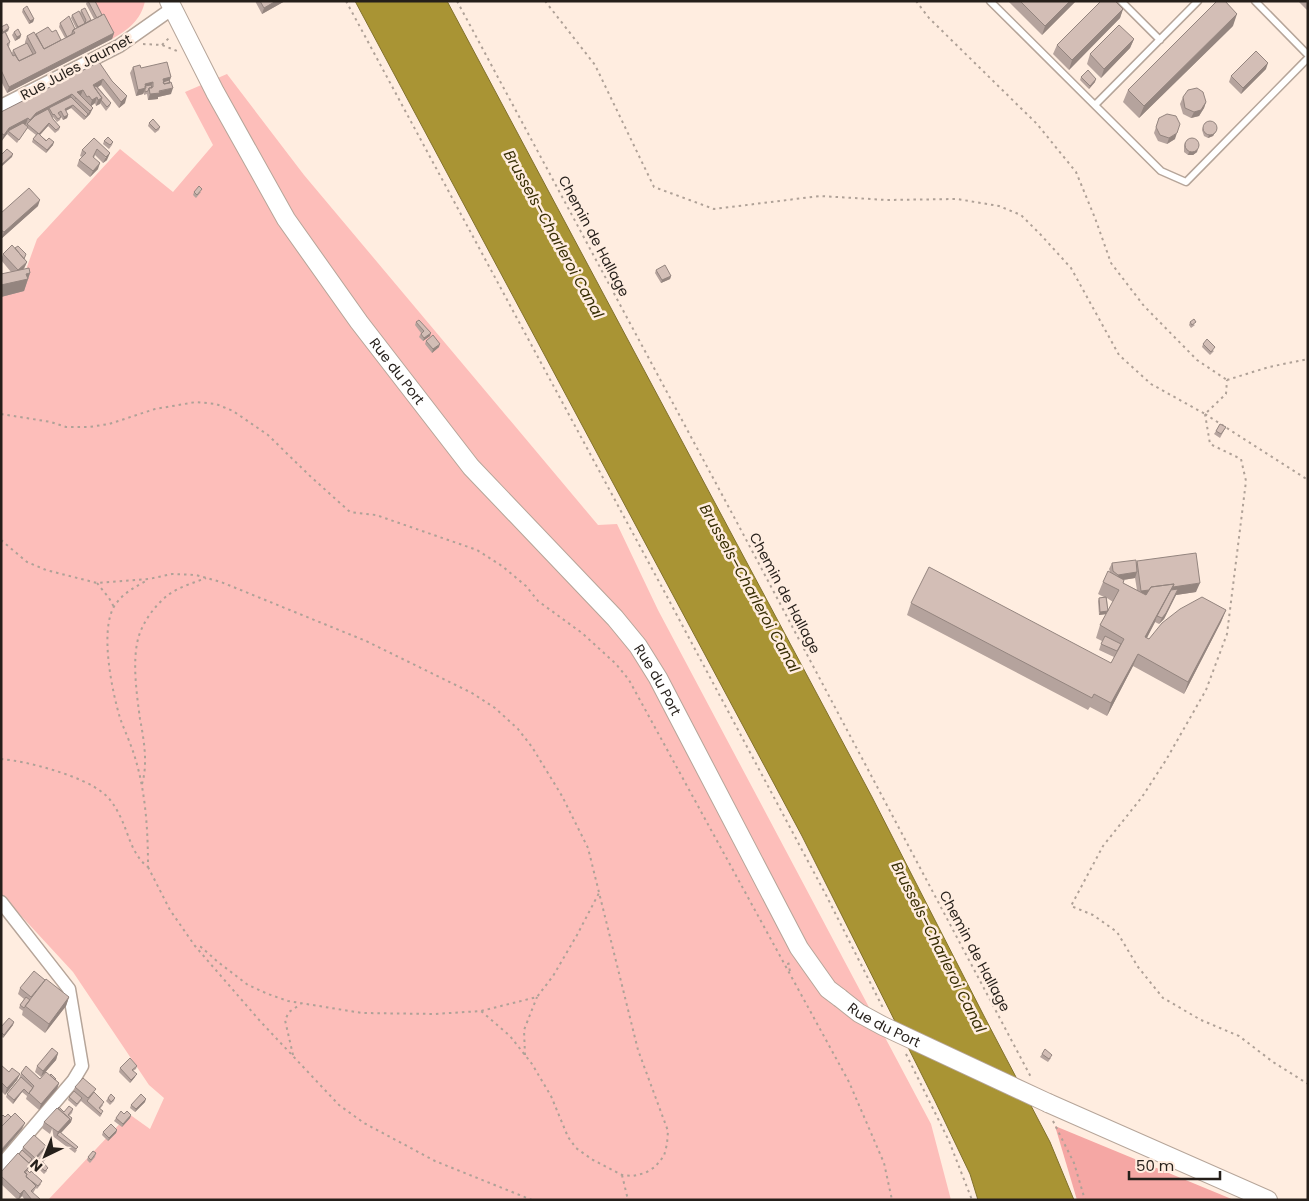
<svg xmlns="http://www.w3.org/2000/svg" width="1309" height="1201" viewBox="0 0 1309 1201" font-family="Poppins,sans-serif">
<rect width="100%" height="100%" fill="#ffede0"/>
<path fill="#fdbeba" d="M92,1h53c-4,19 -17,29 -33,38z
M227,74l77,101 294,350 19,-1 41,86 273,514 20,76h-903l81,-86 21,15 14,-31 -15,-13 -76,-113 -72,-78v-609l22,-7 14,-39 83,-90 53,43 40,-47 -28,-53z"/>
<path fill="#f5a7a4" d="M1055,1126l179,74h-157z"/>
<path fill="#a99434" stroke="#81712c" d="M355,1h92l425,796 113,221 65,124 24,58h-96l-8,-26 -35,-73 -133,-265z"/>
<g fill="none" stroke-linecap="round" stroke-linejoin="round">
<g stroke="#b6a599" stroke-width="9">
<path id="service" d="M990,1l171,170 25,11 122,-124
M1121,1l39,39
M1255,1l53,54
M1095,105l103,-104"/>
</g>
<g stroke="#b6a599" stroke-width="15">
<path id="minor" d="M1,106l118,-60 54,-38
M1,902l68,87 13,77 -9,15 -72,84"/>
</g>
<g stroke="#b6a599" stroke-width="20">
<g id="secondary">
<path id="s1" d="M169,1l46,91 71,127 73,103 112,145 144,151 23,28 20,32 141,270 29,41 12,9"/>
<path d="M1048,1103l220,97"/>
</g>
</g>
<path stroke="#afa197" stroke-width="2" stroke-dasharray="2.5 4" stroke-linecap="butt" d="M346,1l318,590 162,304 58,115
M457,1l284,529 291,549
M545,1l50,64 59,122 60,22 106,-13 67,4 70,-1 42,7 22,9 20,20 30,33 48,87 32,29 54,30 21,-20 1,-14
M916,1l13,17 108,106 39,48 19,46 16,45 33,43 53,54 30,20
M143,44l19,1 15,6
M162,45l9,-9
M1227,380l42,-13 39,-8
M1,414l50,8 15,5h23l20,-3 46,-15 41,-7 20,2 17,7 35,24 42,41 40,36 26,3 101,35 25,16 24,20 12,15 44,32 34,31 13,16 220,402 35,81 8,37
M1205,414l5,30 31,15 5,22 -19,153 -21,56 -40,70 -24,37 -39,49 -32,60 22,9 24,17 21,35 25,31 38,22 38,16 34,26 35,22
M1205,414l103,66
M1,540l26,22 19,8 51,13 52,-4 23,-5 24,1 25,7 145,59 106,52 23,15 23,21 14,18 30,49 26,52 50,202 30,81 -1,13 -3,12 -9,11 -10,6 -12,3 -11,-1 -29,-15 -17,-12 -8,-11 -17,-41 -19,-32 -22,-28 -29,-25
M97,583l12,15 5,9
M1,759c26,2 82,17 102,34 8,6 13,15 18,25 8,17 11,37 27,49 0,-34 -2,-72 -12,-106 -4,-15 -11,-29 -16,-43 -8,-27 -21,-89 -5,-113 8,-12 20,-18 33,-25
M142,784c6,-20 2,-44 -2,-65 -3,-23 -8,-56 -2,-80 4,-16 17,-34 30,-44 11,-8 25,-12 38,-17
M148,867l22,43 25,36
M790,971l-2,-7 2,-1
M906,1054l43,87 23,59
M293,1055l-8,-35 4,-8 12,-8
M525,1055l-1,-25 13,-33
M1053,1121l21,42 11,37
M622,1175l6,25
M532,1200l-97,-39 -71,-38 -25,-18 -79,-84 -65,-75 6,1 17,15 30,23 20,9 20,7 74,12 73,1 46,-3 56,-14 16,-21 24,-41 22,-42"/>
<use href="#service" stroke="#fff" stroke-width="6"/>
<use href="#minor" stroke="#fff" stroke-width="12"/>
<use href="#secondary" stroke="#fff" stroke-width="18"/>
<g stroke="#b6a599" stroke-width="20" stroke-linecap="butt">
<g id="secondary-bridge">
<path id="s2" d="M840,998l19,15 24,13 165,77"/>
</g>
</g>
<use href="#secondary-bridge" stroke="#fff" stroke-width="18"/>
</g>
<path fill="#b5a39d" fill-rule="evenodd" d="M87,1h8l7,14 12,18 -2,6 -105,54 -6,-12v-54l8,1 -1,3 -2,1 4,10 -1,5 4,9 -1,-3 1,-3 12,-6v-2l2,-6 9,-2 16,-2 9,8 4,-2 -6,-11 1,-4 15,6 1,-1 -5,-10 1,-3 13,7 -5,-9 1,-3 10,10 3,-1 -8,-15z
M255,1h30l-23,13z
M1008,1h68l-34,34z
M1298,1h10v10z
M23,9l11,10 -1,3 -4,2 -7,-12z
M1123,9l-3,9 -51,52 -16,-16 4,-9z
M1233,26l-94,92 -16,-16 5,-12z
M14,32l7,3 -1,3 -5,3 -3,-6z
M1134,39l-4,9 -29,30 -14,-14 3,-10z
M99,62l26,41 -6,5 -18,-23 -3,2 13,16 -1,3 -4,5 -6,-8 -4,3 -1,-3 -4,3 -1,8 -6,6 -13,-12 -5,3 2,4 -1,3 -4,2 -2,-3 -1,3 -3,2 -4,-5 -1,1 8,9 -1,3 -4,3 -7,-7 -8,9 13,10 -7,8 -14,-11 1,-3 3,-4 -9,-7 -10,15 -10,-9 -6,7v-29z
M133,67l8,1 30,9 -2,4 2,13 -13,3v2l-10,1 -1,-6 -3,1v-2l-1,1 -7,2 -6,-23z
M1266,69l-25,25 -12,-12 2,-6z
M1081,77l14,5 -6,7 -9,-9z
M1183,97l23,5 -2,6 -5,8 -8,2 -8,-4 -3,-10z
M1159,118l16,21 -8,5 -9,-3 -4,-8z
M149,123l11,4 -1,3 -4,3 -7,-7z
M1203,127l14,2 -4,7 -5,2 -4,-2 -2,-6z
M94,138l13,22 -4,3 -8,-8 -1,3 4,11 -8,8 -13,-11 2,-6 3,-3 -2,-1 2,-6z
M104,141l9,1 -1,3 -3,4 -6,-5z
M1185,142l13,6 -1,4 -4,3h-5l-4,-3v-6z
M194,192h7l-5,6 -3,-3z
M38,206l-37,33v-26z
M3,254l21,5 3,3 -3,7 6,4 -6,18 -23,6v-12l10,-13 -10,-12z
M656,270l15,6 -1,3 -9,4 -6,-10z
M416,322l14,14 -7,5 -4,-4 2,-4 -6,-8z
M1190,322l5,3 -4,3 -2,-3z
M426,341l13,6 -7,6 -7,-9z
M1203,344l11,7 -4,4 -8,-8z
M1226,427l-6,11 -6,-4 2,-3z
M1137,561l59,31 -20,3 -12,24 -5,5 -4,-2 -8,16 2,1 77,-29 -5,12 -37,72 -51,-28 -26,50 -17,-9 -2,3 -181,-95 4,-12 200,60 3,-6 -15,-7 3,-9 -6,-3 4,-13 6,-11 -7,1 -1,-14 1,-3 5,-1 -6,-3 5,-12 7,-10 -1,-3 3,-6 25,-1zM1135,578l2,12 -14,-7v-3zM1107,598l6,4 -5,9z
M20,988l49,9 -3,9 -21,27 -23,-18 1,-5v1l-4,-3 1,-3 4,-6 -6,-5z
M13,1025l-10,13 -2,-2v-9z
M58,1053l-2,7 -15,17 -6,-5 2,-6z
M1042,1054l9,4 -3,4 -8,-5z
M1,1065l8,7 11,2 -3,6 -12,15 -4,-4z
M137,1066l-1,3 -3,2 2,6 -5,6 -11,-11 1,-4z
M21,1073l19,6 16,1 3,3 -2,6 -18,21 -13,-11 1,-3 -5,-4 -9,12 -7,-7 1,-3 12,-15z
M75,1087l19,5 9,13 -3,4 2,5 -2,3 -19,-16 -5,6 -8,-7 1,-3 4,-5z
M108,1098h7l-1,3 -4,4 -4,-4z
M145,1102l-10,10 -5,-4 1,-3z
M73,1109l-1,4 -3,3 3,2 -1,4 -10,11 16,17 -2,3 -33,-25 2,-6 20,-10z
M124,1114l7,1 -1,3 -8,9 -8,-6 2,-3z
M117,1130l-1,3 -8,8 -6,-6 1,-3z
M23,1147l22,3 3,7 -5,5 4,9 -3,3 -13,-12 -2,2 -1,7 13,13 -4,5 -1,-1 -3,5 6,7h-14l-3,-4 -4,4 -17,-16v-12l18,-18 3,-4z
M96,1153l-1,4 -5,6 -3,-3 1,-3z"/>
<path fill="#94857f" d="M276,1h9l-23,13 2,-6z
M1070,1h6l-34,34 3,-9z
M1123,9l-3,9 -51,52 3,-10z
M1237,14l-4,12 -94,92 5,-12z
M34,19l-1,3 -4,2 1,-3z
M9,28l-1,3 -7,4 2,-3z
M114,33l-2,6 -105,54 2,-6z
M21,35l-1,3 -5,3 2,-4z
M1134,39l-4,9 -29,30 3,-9z
M1268,63l-2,6 -25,25 2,-6z
M171,77l-2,6 -7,2 1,-6z
M103,79l-2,6 -8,5v-5z
M1096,79l-1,3 -6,7 1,-3z
M153,82l-3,6 -5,1 -2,5 -7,2 2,-6 7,-6z
M173,88l-2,6 -13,3v2l-10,1 2,-6z
M83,90l-3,7 -5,2 2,-7z
M72,94l-3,7 -20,7 -1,3 -15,8 -6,7 3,-6 6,-7z
M127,96l-2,7 -6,5 2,-6z
M97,97l-2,6 -5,4 2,-7z
M102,98l-2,6 -4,2 2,-6z
M1206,102l-2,6 -5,8 -8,2 3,-6z
M73,105l-2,3 -8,4 2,-3z
M93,108l-3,6 -6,6 6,-9z
M68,115l-1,3 -4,2 1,-3z
M28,118l-2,6 -16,9 -2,-2 -1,3 -6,8 3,-7 5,-7z
M49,123l-1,3 -10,11 1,-3z
M1217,129l-4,7 -5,2 1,-3z
M1177,133l-2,6 -8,5 2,-6z
M54,142l-1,3 -7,8 1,-3z
M1198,148l-1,4 -4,3h-5l1,-3z
M110,153l-3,7 -4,3 3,-6z
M13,154l-1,3 -11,10v-2z
M100,163l-2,6 -8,8 3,-6z
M40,200l-2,6 -37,33 3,-7z
M27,262l-3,6 -9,8 3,-6z
M30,273l-6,18 -23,6v-12l25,-11z
M671,276l-1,3 -9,4 1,-3z
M431,333l-1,3 -7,5 1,-3z
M440,344l-1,3 -7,6 1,-4z
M1137,572l-2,6 -19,3 2,-6z
M1200,583l-4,9 -20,3 -12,24 -5,5 3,-6 -5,-2 -2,6 -14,27 -3,-49 3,-9z
M1226,610l-5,12 -37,72 4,-12z
M1108,611l-1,3 -8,1 1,-3z
M1138,654l-5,12 -26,50 4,-13z
M69,997l-3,9 -21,27 4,-9z
M14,1022l-1,3 -10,13 1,-3z
M58,1053l-2,7 -15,17 2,-6z
M20,1074l-3,6 -12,15 2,-7z
M137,1074l-2,3 -5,6 1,-3z
M59,1083l-2,6 -18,21 2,-6z
M24,1089l-2,3 -9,12 1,-4z
M146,1099l-1,3 -10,10 1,-3z
M131,1115l-1,3 -8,9 1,-3z
M72,1118l-1,4 -13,14 -1,-1 -2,4 3,-7 12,-13z
M25,1123l-3,6 -21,25v-4z
M117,1130l-1,3 -8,8 1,-3z
M46,1146l-2,6 -10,9 1,-3z
M24,1190l-2,6 -4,4 2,-6z"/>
<path fill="#d3beb6" stroke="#94857f" d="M88,1h7l7,14 -5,3z
M260,1h16l-12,7z
M1020,1h50l-25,25z
M1101,1h14l8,8 -51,51 -15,-15z
M1217,1h8l12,13 -93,92 -16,-16z
M27,6l7,13 -4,2 -7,-12z
M85,8l6,12 -13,7 -6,-12 7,-4 6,12 1,-3 -5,-10z
M104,14l10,19 -105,54 -8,-17v-36l4,-2 5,10 -3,2 6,12 2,-1 4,6 17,-8 -9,-17 7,-4 10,17 31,-16 -2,-3z
M69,16l6,13 -2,1 -1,3v1l-5,3 -7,-14z
M7,24l2,4 -6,4 -2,-5z
M1119,25l15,14 -30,30 -14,-15z
M48,27l4,5 4,-2 5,10 -17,9 -8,-15z
M18,29l3,6 -4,2 -3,-5z
M27,43l6,11 -14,7 -6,-11z
M1256,51l12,12 -25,25 -12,-12z
M99,62l13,19 15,15 -6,6 -18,-23 -10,6 9,13 -4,2 -1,-3 -5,3 -3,-4 -2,1 -4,-7 -6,2 16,16 -3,3 -18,-17 -36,19 -6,7 -2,-2 -19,10 -5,7 -3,-2v-21z
M167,62l4,15 -8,2 1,5 7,-2 2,6 -14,3 1,2 -10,1 -1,-6 4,-1v-5l-8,2 1,4 -8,2 -5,-23 7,-2 1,3z
M1088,70l8,9 -6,7 -9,-9z
M169,80l1,3 -6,1 -1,-2z
M151,85l1,3h-3l-1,3 -3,1v-6z
M96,86l15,17 -4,4 -6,-7 1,-2 -8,-11z
M1197,88l6,4 3,10 -5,8 -7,2 -9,-4 -2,-11 5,-7z
M71,97l17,17 -2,3 -13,-12 -8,4 3,6 -4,2 -3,-6 -3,2 3,4 -3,2 -4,-5 -1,1 -4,-7z
M48,109l5,10 7,8 -4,3 -7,-7 -10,11 -12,-10 8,-8z
M1167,114l9,2 4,8 -3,9 -8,5 -9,-3 -4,-8 3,-9z
M153,119l7,8 -4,3 -7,-7z
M1203 128a7 7 0 1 1 14 0a7 7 0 1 1-14 0Z
M23,123l5,4 -9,13 -11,-9z
M38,133l8,8 3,-3 5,4 -7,8 -14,-11z
M108,137l5,5 -3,3 -6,-4z
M94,138l16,15 -4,4 -9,-8 -4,8 7,6 -7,8 -14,-11 7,-7 -4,-3z
M1185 145a7 7 0 1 1 14 0a7 7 0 1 1-14 0Z
M7,149l6,5 -12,11v-10z
M199,186l3,3 -5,6 -3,-3z
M29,188l11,12 -36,32 -3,-2v-17z
M12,245l15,17 -9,8 -15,-16z
M18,246l8,8 -2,5 -9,-11z
M665,265l6,11 -9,4 -6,-10z
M29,268l1,5 -4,1 2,5 -27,6v-11z
M1194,319l2,3 -4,3 -2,-3z
M419,320l12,13 -7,5 -3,-4 3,-3 -8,-9z
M433,335l7,9 -7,5 -7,-8z
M1207,339l8,8 -4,5 -8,-8z
M1220,424l6,3 -5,7 -5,-3z
M1196,553l4,30 -27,4 1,-3 -23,3 -2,3 -8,1 -4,-30z
M1136,560l1,12 -19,3 -5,-4 -1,-8z
M929,567l182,96 13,-24 -24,-14 19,-35 -16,-8 5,-11 16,9 -1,3 23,12 5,-8 23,-3 -29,53 4,2 13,-16 18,-14 22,-12 24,13 -38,72 -50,-28 -27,49 -17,-9 -2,4 -181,-95z
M1178,589l-12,24 -4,5 -5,-2 14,-26z
M1106,597l2,14 -8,1 -1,-14z
M1105,636l16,8 -4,7 -16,-7z
M34,971l11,9 -14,17 -11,-9z
M46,979l23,18 -20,27 -24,-18z
M26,997l4,3 -6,8 -4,-3z
M9,1018l5,4 -10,13 -3,-3v-5z
M52,1048l6,5 -15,18 -6,-5z
M1045,1049l7,6 -3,4 -7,-5z
M130,1058l7,8 -5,4 5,4 -6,6 -11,-12z
M1,1065l8,7 3,-4 8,6 -13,14 -6,-6z
M26,1066l14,13 6,-7 13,11 -18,21 -12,-11 5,-7 -13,-13z
M51,1074l5,5 -1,1 -5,-5z
M21,1077l12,11 -4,5v1l-5,-5 -10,11 -7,-6z
M83,1078l13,11 -8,9 -13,-11z
M74,1091l8,7 -5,6 -8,-7z
M94,1092l10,10 -5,6 4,3 -2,3 -14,-13z
M111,1094l4,4 -4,4 -3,-4z
M141,1094l5,5 -10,10 -5,-4z
M69,1106l4,3 -5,6 4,3 -3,4 1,-3 -12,-11 1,-1 5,5z
M57,1108l13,11 -12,13 -14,-10z
M121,1111l3,3 3,-3 4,4 -8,9 -7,-6z
M15,1113l10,10 -24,27v-23z
M8,1114l3,3 -9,9 -1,-1v-8l2,-2 2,2z
M111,1124l6,6 -8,8 -6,-6z
M60,1132l18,15 -2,2 -19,-14z
M34,1135l12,11 -11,12 -12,-11z
M22,1150l10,9 -3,4 -10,-9z
M44,1150l5,4 -7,7 6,7 -3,3 -11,-10z
M93,1151l3,2 -5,7 -3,-3z
M18,1153l13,12 -7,7 3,2 -1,2 10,10 -5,5 9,8 -1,1h-7l-8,-10 -4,4 -19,-18v-4z
M27,1170l3,3 1,-2 11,10 -4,5 -12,-9 1,-3 -2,-1z"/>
<g text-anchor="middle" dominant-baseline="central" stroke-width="5" stroke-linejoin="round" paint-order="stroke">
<g font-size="14" fill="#251f1a" stroke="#ffede0">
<text transform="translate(76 67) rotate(-28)">Rue Jules Jaumet</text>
<text transform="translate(594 236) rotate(62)">Chemin de Hallage</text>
<text stroke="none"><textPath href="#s1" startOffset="436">Rue du Port</textPath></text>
<text transform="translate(785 593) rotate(62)">Chemin de Hallage</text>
<text stroke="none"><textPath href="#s1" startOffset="841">Rue du Port</textPath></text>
<text transform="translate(975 951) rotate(62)">Chemin de Hallage</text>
<text stroke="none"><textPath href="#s2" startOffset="52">Rue du Port</textPath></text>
</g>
<g font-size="15" font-style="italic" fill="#382f05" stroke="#ffede0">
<text transform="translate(554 234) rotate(61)">Brussels–Charleroi Canal</text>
<text transform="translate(750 588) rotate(61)">Brussels–Charleroi Canal</text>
<text transform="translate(939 947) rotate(63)">Brussels–Charleroi Canal</text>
</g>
</g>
<rect width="1309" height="1201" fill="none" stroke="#251f1a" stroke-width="5"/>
<g transform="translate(45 1156) rotate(223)" stroke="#ffede0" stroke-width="4" paint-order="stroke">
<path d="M0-4L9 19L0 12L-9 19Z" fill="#251f1a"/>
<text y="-8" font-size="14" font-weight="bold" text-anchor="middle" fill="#251f1a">N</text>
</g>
<path d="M1129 1171v8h91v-8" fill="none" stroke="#251f1a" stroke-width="2.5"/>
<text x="1136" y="1171" font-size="15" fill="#251f1a" stroke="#ffede0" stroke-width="4" paint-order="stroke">50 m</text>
</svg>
